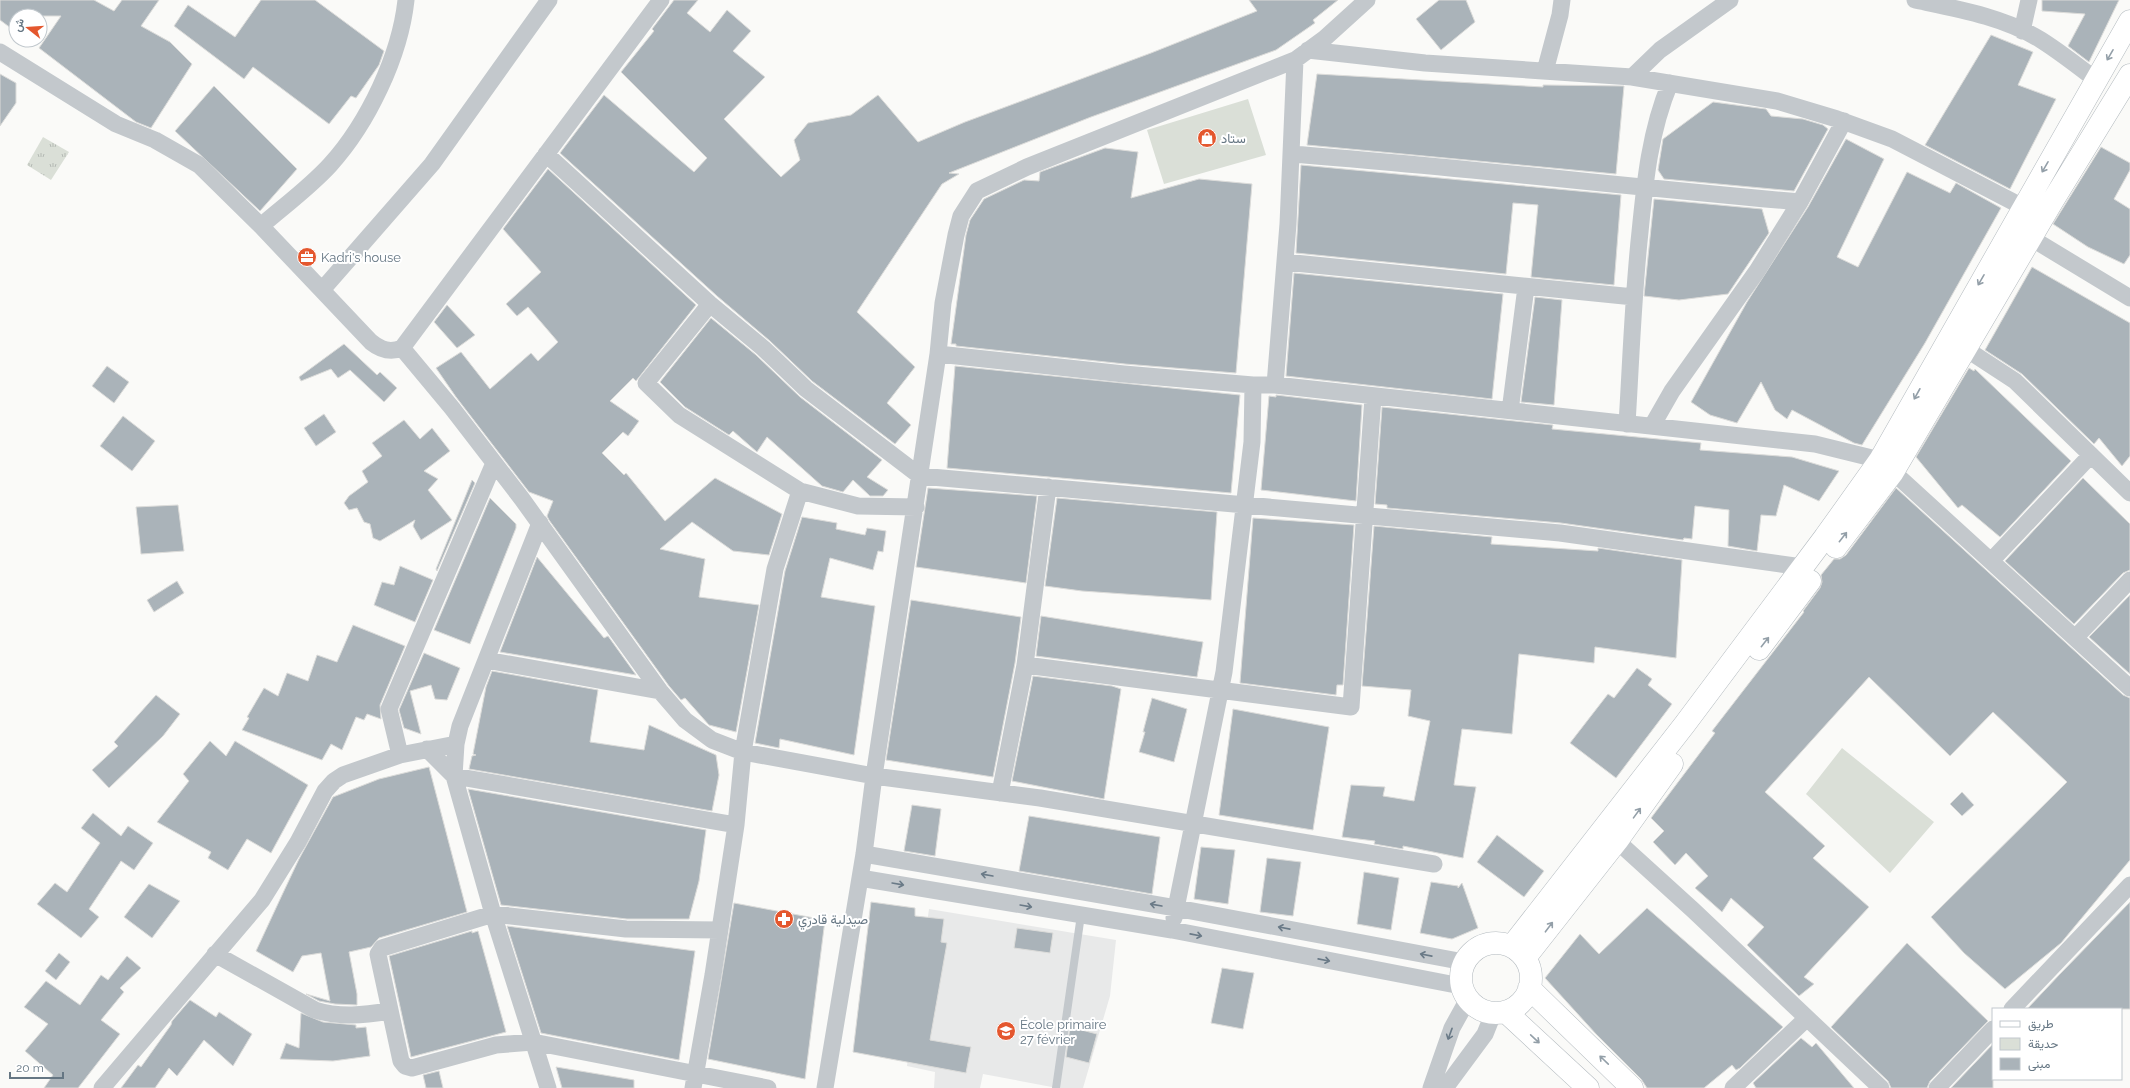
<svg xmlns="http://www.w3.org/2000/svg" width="2130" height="1088" viewBox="0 0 2130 1088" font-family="Raleway,Vazirmatn,sans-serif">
<defs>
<pattern id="park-tufts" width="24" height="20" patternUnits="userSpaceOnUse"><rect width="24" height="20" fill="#dadfd7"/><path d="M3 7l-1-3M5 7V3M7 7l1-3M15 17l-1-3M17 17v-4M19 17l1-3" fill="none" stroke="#b4b9b4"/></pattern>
</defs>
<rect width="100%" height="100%" fill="#fafaf8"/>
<path fill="#e8e9e9" d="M929,909l187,31 -6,56 -27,92h-26l-74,-14 -3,14h-46l1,-16 -28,-6z"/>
<path fill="#dadfd7" d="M1248,99l18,56 -102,29 -17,-54z
M1842,748l92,74 -44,51 -84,-79z"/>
<path fill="url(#park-tufts)" d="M43,137l26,15 -18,28 -24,-15z"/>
<path fill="#aab3b9" stroke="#dcdcda" d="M0,0h94l20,11 8,-11h37l-18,26 29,16 22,22 -41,64 -15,-6 -97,-74 22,-32h-45v16l-16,-12z
M261,0h54l69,51 -5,14 -23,33 -5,-2 -22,28 -76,-57 -9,12 -70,-53 14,-21 47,32z
M674,0h24l-11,13 23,19 17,-22 24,21 -18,20 32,26 -41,42 57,58 19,-17 -6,-20 14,-17 43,-8 27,-20 40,47 47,-20 186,-69 106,-42 -8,-11h89l-25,20 2,3 -39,27 -185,67 -142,56 10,1 -17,10 -85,128 58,55 -28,36 24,22 -16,19 -83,-63 -42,-40 -53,-45 -157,-143 44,-58 90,77 13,-14 -86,-86 33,-41 -2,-2z
M1439,0h27l9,22 -34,28 -25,-31z
M2042,0h77l-30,62 -21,-16 17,-32 -43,-3z
M1991,35l42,17 -15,33 38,14 -46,90 -85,-44z
M0,74l16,9v20l-16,23z
M1317,74l226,13v-2l81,1 -8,88 -309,-29z
M214,86l83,83 -37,42 -85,-80z
M1713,102l53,7 5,7 32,3 20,6 5,4 -34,62 -130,-12 -6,-9 5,-31z
M1846,139l38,20 -47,98 21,10 49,-95 43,21 6,-10 45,25 -76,135 -63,102 -8,-2 -62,-33 -5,9 -12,-9 -14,-28 -24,41 -27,-8 -19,-13 56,-100 61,-95z
M2101,147l29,16v7l-16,29 16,10v46l-6,9 -36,-17 -35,-23z
M1105,148l33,4 -7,46 68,-19 53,5 -16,189 -111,-9 -169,-18v-2h-5l15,-109 4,-15 14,-21 40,-19 15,1 1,-9z
M1301,165l320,30 -7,90 -83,-8 7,-72 -25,-2 -7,71 -210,-21z
M548,169l148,136 -60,76 -3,-3 -23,23 29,20 -11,15 -5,-4 -21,21 22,22 2,-2 39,48 50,-43 67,36 -13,41 -36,-4 -41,-29 -32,27 45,10 -6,38 60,8 -23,127 -27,-7 -24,-27 -4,2 -12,-14 -120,-166 -2,-4 6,-15 -24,-9 -73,-95 -20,-29 25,-16 29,37 41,-36 7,8 20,-19 -30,-35 -11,9 -11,-12 35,-32 -38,-43z
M1654,199l108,10 7,24 -41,61 -49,6 -35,-4z
M2032,267l98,56v133l-8,10 -23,-28 -5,6 -72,-70 -37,-24z
M1294,273l209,21 -11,105 -206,-23z
M1535,297l27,3 -8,105 -33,-3z
M447,305l28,30 -18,13 -23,-26z
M711,318l45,37 44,42 82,63 -15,17 21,13 -5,6h-13l-17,-16 -10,12 -21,-6 -55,-49 -10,15 -24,-21 -4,4 -44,-28 -25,-25z
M344,344l33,31 3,-3 17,16 -13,14 -34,-32 -12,8 -7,-9 -30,12 -2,-4z
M107,366l22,16 -15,21 -22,-17z
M955,366l285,29 -9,98 -284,-25z
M1969,368l5,3 1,-2 96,92 -71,76 -38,-32 -4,3 -42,-51z
M1276,395l86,10 -6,96 -95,-11 8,-94 7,1z
M1382,407l171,18 -1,4 149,14 -1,7 92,7 47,14 -20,30 -35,-16 -8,31 -15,-1 -4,36 -29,-5 1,-36 -34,-4 -3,33 -8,-1 -1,2 -122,-17 -174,-15v-3l-12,-1z
M324,414l12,18 -20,14 -12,-18z
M123,416l32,25 -23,30 -32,-25z
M404,420l16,19 12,-11 18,23 -26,20 14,8 -10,11 24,30 -31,20 -8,-14 2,-6 -35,21 -7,-3 -3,-14 -6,-2 -7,-14 -8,2 -5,-7 5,-7 19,-14 -6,-11 20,-15 -10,-13z
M2083,478l47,46v46l-7,3 -49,51 -69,-63z
M472,480l3,3 -38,88 -1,-2z
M928,488l109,8 -11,87 -110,-16z
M1896,488l227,207 7,3v162l-69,83 -56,46 -41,-36 -33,-36 136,-135 -74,-70 -43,44 -81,-79 -104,115 60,54 -12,12 56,49 -65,70 10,7 -15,12 -52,-51 17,-18 -33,-29 -9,14 -27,-24 13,-12 -22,-23 -11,12 -22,-23 11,-11 -13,-13 64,-85 -3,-2 92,-119 -1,-1 17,-23 2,-6 -1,-7 13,-16h6l6,-4z
M490,498l26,26v4l-46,116 -36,-14z
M1057,498l160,14 -6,88 -129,-9 -37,-5z
M178,505l6,46 -43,3 -5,-47z
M802,517l35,6 -1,6 29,6 2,-7 19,3 -3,21 -5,-1 -5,19 -43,-12 -9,39 54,9 -21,149 -74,-16 -1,9 -24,-5 30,-172z
M1253,518l101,7 -11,160h-6l-1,10 -96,-12z
M1374,526l118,11 -1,7 107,7v-3l84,12 -6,98 -81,-11 -1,16 -75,-9 -7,80 -50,-5 -8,56 22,2 -13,71 -60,-12v3l-29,-5 1,-3 -33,-4 9,-52 34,2 -2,9 31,5 16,-80 -22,-5 3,-26 -49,-4z
M537,557l67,81 4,-2 28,39 -136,-23z
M400,566l33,14 -18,42 -41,-17 8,-23 12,3z
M177,581l7,12 -30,19 -7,-12z
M2130,595v79l-41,-37z
M911,600l110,17 -6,46 -22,114 -107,-17z
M1041,616l162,26 -6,35 -161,-21z
M353,625l52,21 -25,59 1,14 -14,-5 -3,6 -8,-3 -14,33 -11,-6 -9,16 -80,-30 7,-12 -2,-1 17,-29 14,8 9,-23 21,8 9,-26 20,7z
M424,653l36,15 -13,32 -12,-1 -4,-14 -21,6 11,43 -17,-6 -5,-18z
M1637,668l15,11 -4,6 24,19 -56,74 -46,-35 38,-49 6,4z
M492,671l106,19 -8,52 54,8 5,-25 67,30 3,20 -7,36 -243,-42 3,-13 4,-1 -3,-1 13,-67z
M1033,676l79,10 9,3 -17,110 -92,-18z
M156,695l24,19 -17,22 -54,52 -17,-18 26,-24 -4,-4z
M1152,698l35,11 -13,53 -35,-10 6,-20h-2z
M1233,709l96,18 -16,103 -94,-15z
M210,741l16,15 9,-15 73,44 -37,68 -24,-14 -19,31 -20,-12 3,-6 -54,-30 32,-41 -6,-7z
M429,767l38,145 -88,26 -8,9 -22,5 8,42v11l-22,-1 -16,-3 -13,-7 24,7 -9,-48 -19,3 -9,16 -37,-21 26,-56 17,-36 34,-62 46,-18z
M468,789l238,41 -7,51 -10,38h-62l-126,-14z
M1962,792l12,13 -12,11 -12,-12z
M912,805l29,4 -6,47 -31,-5z
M93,813l28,23 7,-10 25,17 -19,27 -13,-9 -32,48 10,8 -18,21 -44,-34 18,-21 12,9 33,-49 -19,-15z
M1029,816l131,21 -8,57 -133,-23z
M1497,835l47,36 -20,26 -47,-35z
M1201,847l34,3 -7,54 -34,-5z
M1267,858l34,4 -8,54 -33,-4z
M1364,872l35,6 -8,52 -34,-6z
M1431,882l27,4v2l4,-5 16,45 -26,11 -32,-6z
M149,884l31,17 -28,37 -28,-21z
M871,902l44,6v8l29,3 -3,23 6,1 -17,97 41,7 -5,26 -113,-21z
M2130,902v107h-103l33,-35z
M734,903l91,17 -20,159 -97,-20z
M1647,908l136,119 -43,41 -4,2 -4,-5 -28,23h-57l-6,-9 -45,-45 -51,-56 35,-44 19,20z
M507,926l188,25 -16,109 -138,-27z
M1017,928l36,5 -3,20 -36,-5z
M472,931v2l6,-2 28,101 -95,25 -22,-101z
M1907,943l81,78 -58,60 -3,7h-36l-3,-7 -57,-54z
M59,953l11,9 -14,18 -11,-9z
M127,956l14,12 -21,20 4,4 -23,28 19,14 -42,54h-34l9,-13 -28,-24 23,-27 -24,-17 22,-26 34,24 21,-30 7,5z
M1222,968l32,5 -11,56 -32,-6z
M190,1000l26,17 3,-5 33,22 -19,32 -29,-26 -27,36 -8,-8 -14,20h-34l17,-23 3,2 30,-42 1,-4z
M301,1013l22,9 33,3v3l10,-1 4,29 -37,5 -53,-2 6,-16 13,5z
M1070,1027l27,7 -8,29 -23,-6z
M1801,1038l11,9 4,-4 38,45h-98l-3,-5z
M1993,1044v44h-42z
M556,1067l78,13v8h-72z
M439,1071l4,17h-17l-3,-13z"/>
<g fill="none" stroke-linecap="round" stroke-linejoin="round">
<g stroke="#b3babf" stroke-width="23">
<path id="secondary" d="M1836,547l57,-75 159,-270 78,-127
M1759,649l51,-68
M1461 978a35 35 0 1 1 70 0a35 35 0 1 1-70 0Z
M1512,946l173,-222 140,-187 55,-77 250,-439
M1525,958l92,-117 55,-77
M1529,988l103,100
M1507,1013l81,75"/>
</g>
<path stroke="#c3c8cc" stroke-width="8" d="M1056,1088l25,-173"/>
<path stroke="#c3c8cc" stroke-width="17" d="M661,0l-259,348 50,60 70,91 138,192 25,29 27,20 31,12 131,24 166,22 394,66
M1367,0l-42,38 -30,22 -7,164 -13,161 540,59 65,16 195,178
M1915,0c43,9 89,17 126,40 19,12 37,26 55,40
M2022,31l7,-31
M1308,50l117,13 207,14 145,24 60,18 55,20 131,68
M0,52l116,72 39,16 44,25 62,61
M1545,71l15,-56 2,-15
M1632,77l28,-27 70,-50
M546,154l164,150 53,44 43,41 114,87 640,57 242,34
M1291,154c170,13 339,33 509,48l44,-81
M2031,238l99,60
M1285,262l349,35
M322,290l110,-126 117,-164
M710,304l-64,79 33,32 121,76 58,15 58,1
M402,348c-12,5 -21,2 -31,-6l-110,-116c23,-20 49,-39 69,-61 38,-42 70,-109 76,-165
M1966,349l49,32 115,112
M1275,385h-22l-129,-11 -186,-20 5,-51 13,-68 5,-19 16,-25 50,-24 268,-107
M1510,411l16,-124
M1627,424c4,-64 6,-128 13,-192 5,-51 10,-101 30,-149
M1652,426l20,-35 85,-120 43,-69
M540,523l-80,203 -4,18 -2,32 39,138 55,174
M1991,561l100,-106
M2130,580l-55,58 55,50
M486,660l174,31
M1025,665l326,42 22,-310
M427,749l27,27 282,49
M400,755l-11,-46 105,-246
M1000,793l25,-128 23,-178
M1617,841l76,69 188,178
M864,854l312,54 288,54
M860,878l312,52 289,56
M1174,918l50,-246 28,-230 1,-57
M720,930l-94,-1 -133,-15 -111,34 -4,6 1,5 22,102 4,5 7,2 84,-23 37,-3 235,46
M215,954l100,56c25,8 49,5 75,1
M2012,1009l118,-124
M102,1088l160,-188 36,-58 27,-51 9,-10 9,-6 57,-20 56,-11
M693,1088l20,-113 23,-150 7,-73 32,-183 25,-78
M825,1088l39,-234 10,-78 64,-422
M1431,1088l21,-60 16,-29
M1445,1088l40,-54 8,-20
M1733,1088l74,-70
M1937,1088l56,-59"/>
<use href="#secondary" stroke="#fff" stroke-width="22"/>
</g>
<defs><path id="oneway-shaft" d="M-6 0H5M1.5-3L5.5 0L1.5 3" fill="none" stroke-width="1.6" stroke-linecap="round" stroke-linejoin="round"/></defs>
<g stroke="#939fa8">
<use href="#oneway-shaft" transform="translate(2110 55) rotate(120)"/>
<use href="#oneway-shaft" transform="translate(2045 167) rotate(120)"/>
<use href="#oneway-shaft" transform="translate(1981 280) rotate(120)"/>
<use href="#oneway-shaft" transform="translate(1917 394) rotate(119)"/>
<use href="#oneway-shaft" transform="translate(1843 537) rotate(-52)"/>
<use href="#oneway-shaft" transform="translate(1765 642) rotate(-52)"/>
<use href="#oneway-shaft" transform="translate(1637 813) rotate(-54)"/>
<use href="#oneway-shaft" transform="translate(1549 927) rotate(-53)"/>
<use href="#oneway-shaft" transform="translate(1535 1039) rotate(43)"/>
<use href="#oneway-shaft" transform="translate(1604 1060) rotate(-136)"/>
</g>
<g stroke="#6a7a87">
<use href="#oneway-shaft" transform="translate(987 875) rotate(-170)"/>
<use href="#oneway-shaft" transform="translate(898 884) rotate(10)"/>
<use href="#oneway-shaft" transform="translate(1156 905) rotate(-170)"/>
<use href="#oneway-shaft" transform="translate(1026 906) rotate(10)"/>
<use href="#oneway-shaft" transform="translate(1284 928) rotate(-169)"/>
<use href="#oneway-shaft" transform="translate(1196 935) rotate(11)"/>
<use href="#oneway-shaft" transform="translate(1426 955) rotate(-169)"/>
<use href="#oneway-shaft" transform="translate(1324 960) rotate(11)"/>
<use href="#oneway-shaft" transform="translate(1450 1034) rotate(110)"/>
</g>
<defs>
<g id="shop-disc" transform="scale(1)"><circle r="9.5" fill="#e4572e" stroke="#fff"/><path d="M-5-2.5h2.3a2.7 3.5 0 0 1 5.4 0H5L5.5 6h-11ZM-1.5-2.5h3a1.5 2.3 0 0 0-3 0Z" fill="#fff"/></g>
<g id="office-disc" transform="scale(1)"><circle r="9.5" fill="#e4572e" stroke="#fff"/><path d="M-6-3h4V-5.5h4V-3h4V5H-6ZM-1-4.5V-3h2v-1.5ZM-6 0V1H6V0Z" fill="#fff"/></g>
<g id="pharmacy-disc" transform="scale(1)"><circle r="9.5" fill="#e4572e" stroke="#fff"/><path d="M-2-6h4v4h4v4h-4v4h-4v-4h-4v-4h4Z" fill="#fff"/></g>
<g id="school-disc" transform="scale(1)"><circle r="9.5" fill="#e4572e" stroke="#fff"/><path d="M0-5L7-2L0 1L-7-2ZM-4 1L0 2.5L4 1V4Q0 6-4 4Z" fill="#fff"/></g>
</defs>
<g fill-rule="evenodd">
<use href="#shop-disc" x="1207" y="138"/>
<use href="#office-disc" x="307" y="257"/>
<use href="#pharmacy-disc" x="784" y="919"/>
<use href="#school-disc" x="1006" y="1031"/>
</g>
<g text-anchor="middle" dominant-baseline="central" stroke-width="4" stroke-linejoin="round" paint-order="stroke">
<g font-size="13" fill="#657683" stroke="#fff" text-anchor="start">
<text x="1221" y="138">ستاد</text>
<text x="321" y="257">Kadri's house</text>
<text x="798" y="919">صيدلية قادري</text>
<text x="1020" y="1024">École primaire<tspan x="1020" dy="15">27 février</tspan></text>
</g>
</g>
<rect x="1992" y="1008" width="130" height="72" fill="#ffffff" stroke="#c1c8cd"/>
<rect x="2000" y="1021" width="20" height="6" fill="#ffffff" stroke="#c1c8cd"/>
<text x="2028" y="1028" font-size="12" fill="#657683">طريق</text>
<rect x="2000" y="1038" width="20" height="12" fill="#dadfd7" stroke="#c1c8cd"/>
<text x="2028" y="1048" font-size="12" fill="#657683">حديقة</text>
<rect x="2000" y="1058" width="20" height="12" fill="#aab3b9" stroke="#c1c8cd"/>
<text x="2028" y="1068" font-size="12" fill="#657683">مبنى</text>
<g transform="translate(28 28) rotate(287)"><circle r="19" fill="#ffffff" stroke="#c1c8cd"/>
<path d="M0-3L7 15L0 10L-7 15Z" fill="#e4572e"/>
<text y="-6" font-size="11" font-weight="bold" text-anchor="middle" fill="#657683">ش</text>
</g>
<path d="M10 1072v6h53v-6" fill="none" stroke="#657683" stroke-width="2"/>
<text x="16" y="1072" font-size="12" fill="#657683" stroke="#ffffff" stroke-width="3" paint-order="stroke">20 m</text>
</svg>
